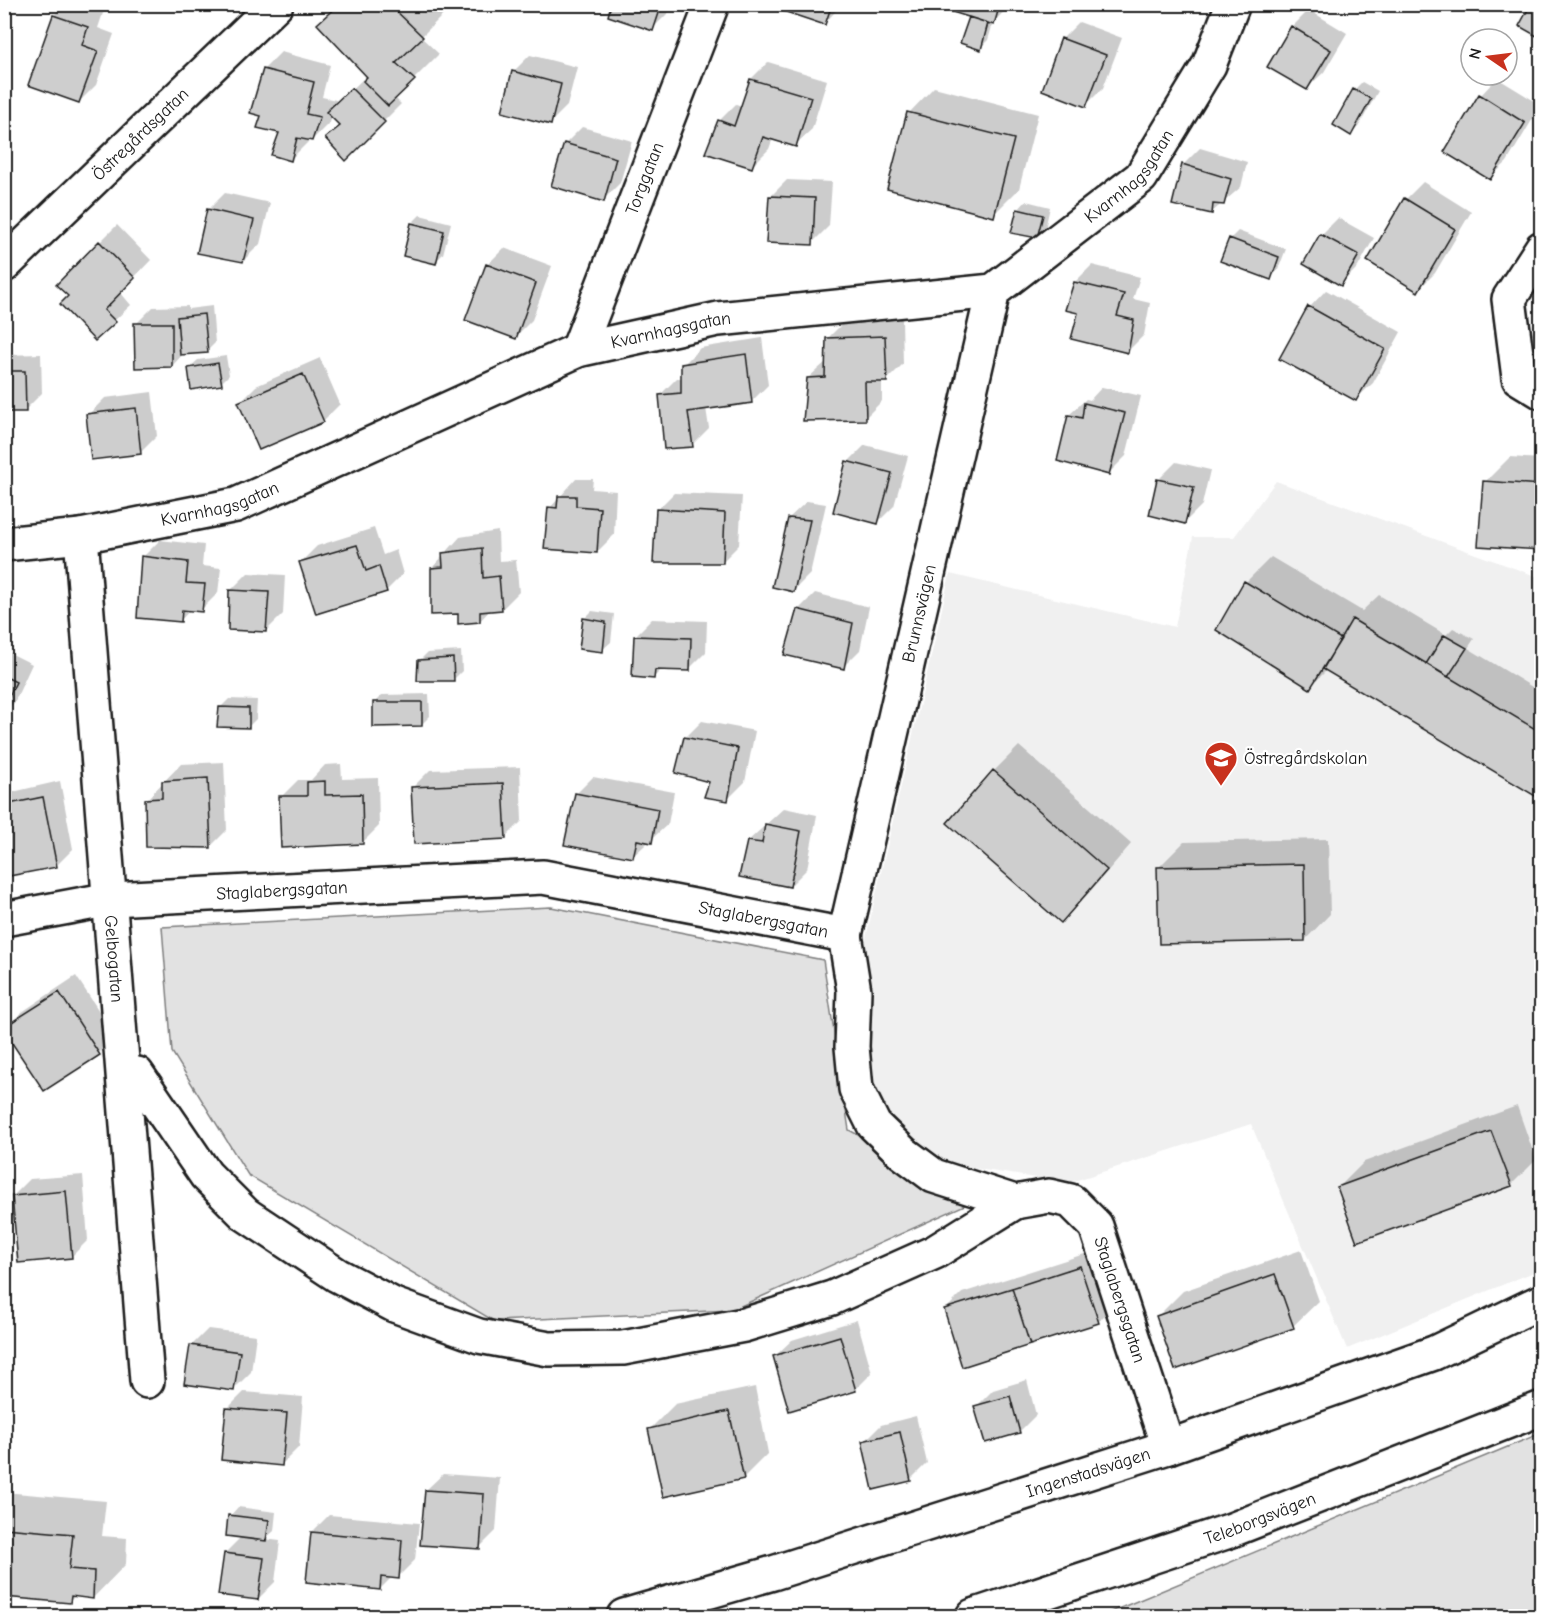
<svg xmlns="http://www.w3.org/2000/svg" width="1546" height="1621" viewBox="0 0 1546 1621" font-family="'Comic Neue',sans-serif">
<rect width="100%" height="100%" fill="#fff"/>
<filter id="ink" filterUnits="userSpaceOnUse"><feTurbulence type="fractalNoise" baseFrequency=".0167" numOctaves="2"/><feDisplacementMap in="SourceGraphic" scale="12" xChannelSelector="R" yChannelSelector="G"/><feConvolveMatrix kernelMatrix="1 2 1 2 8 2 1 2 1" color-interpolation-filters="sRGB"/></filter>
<g filter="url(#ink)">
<path fill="#f0f0f0" d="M1276,481l265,97v691l-194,80 -96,-225 -183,59 -122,-19 -56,-46 -27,-53 1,-119 86,-372 225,53 18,-90h41z"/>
<path fill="#e2e2e2" stroke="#7f7f7f" stroke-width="1.5" d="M551,907l272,53 26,170 127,70 -244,110 -238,11 -246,-146 -76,-123 -10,-125z
M1541,1433v183h-440z"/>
<path fill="#0003" d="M65,4h23l16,6 -6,18 16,6 -18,51 -17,17 -49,-18 24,-69z
M339,4h101l7,7 -26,26 18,17 -44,44 6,6 -55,55 -19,-21 13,-14 -9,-9 -2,8 -17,17 -3,-1 -1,3 -17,17 -11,-27 -17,-17 1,-46 17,-17 49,13 -8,32 14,3 -2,7 33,-32z
M613,4h59l-3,8 -17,17z
M780,4h62l-17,19z
M950,4h61l-18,19 -5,17 -8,8 -10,-30z
M1309,10l38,23 -23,39 -17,16 -15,-61z
M1079,22l43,16 -19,50 -17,17 -24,-66z
M530,55l47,12 -10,39 -17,17 -37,-51z
M768,62l59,18 -15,49 -17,16 -22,-7 -4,11 -17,17 -33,-45 17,-17 6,2 9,-27z
M1497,78l44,27 -34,57 -17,16 -9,-83z
M1362,82l16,9 -19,35 -8,8 -16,-9 19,-35z
M934,87l104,27 -19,75 -26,26 -84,-102z
M582,127l50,14 -12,42 -17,17 -38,-56z
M1200,148l47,14 -6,25 -30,26 -28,-48z
M787,180l45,2 -3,44 -17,17 -42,-46z
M1423,182l48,30 -36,61 -17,17 -12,-91z
M225,193l45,10 -10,41 -17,17 -35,-51z
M1026,201l24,6 -5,22 -8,8 -19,-27z
M420,215l31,8 -8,31 -8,8 -23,-39z
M1338,218l36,20 -16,29 -17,17 -20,-49z
M117,225l34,35 -31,32 11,13 -17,16 -44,-25 -12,-12z
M1238,231l48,18 -8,21 -8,9 -40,-40z
M504,248l48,18 -20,54 -17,17 -28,-72z
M1092,265l48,12 -7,22 17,4 -6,32 -17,17 -47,-40 -5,-30z
M1326,290l75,42 -28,51 -17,16 -46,-92z
M188,306v3l24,-3 3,37 -8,8 -23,2 -12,13 -36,-42 17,-17z
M902,319l1,45 -17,17h-4v20l-17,17 -57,-40 19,-17 1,-23 17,-17z
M762,338l6,47 -17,17 -45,6 3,20 -17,17 -32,-50 17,-17h6v-13l17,-17z
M41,354l1,39 -17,17 -21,1v-56z
M226,356l3,19 -8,8 -32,-15 9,-8z
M320,358l20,46 -17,17 -84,-18 17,-17z
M1102,387l39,9 -15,60 -17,17 -40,-58 17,-16 4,1z
M152,392l5,44 -17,17 -52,-38 17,-17z
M865,445l43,11 -14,50 -17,17 -29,-61z
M1510,457l32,2v90l-57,-67z
M1176,462l34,8 -8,35 -17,17 -26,-43z
M576,479h17l-1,10 24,2 -2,44 -17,17 -47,-44z
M674,493l68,3 -3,49 -17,17 -65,-52z
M807,501l19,3 -16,70 -17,17 -4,-73z
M374,528l9,27 13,-5 7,24 -17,17 -86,-28 17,-17z
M498,531l1,30 17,-1 3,32 -17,17 -12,1 -10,11 -21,-9 -27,-44 28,-31z
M160,540l44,5 -2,21 19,2 -3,25 -17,17 -10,-1 -11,12 -37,-64z
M1271,557l91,54 17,-16 67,40 7,-7 21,11 -6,9 74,45v106l-215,-129 -17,17 -64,-105z
M248,573l37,2 -2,39 -17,17 -35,-41z
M815,593l54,14 -9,43 -17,17 -45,-57z
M592,611l22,3 -3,28 -9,8 -18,-31z
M652,619l55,2 -1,31 -17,17h-27l-8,8 -19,-41z
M4,650l28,14 -18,39 -10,9z
M461,651l1,20 -8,8 -35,-18 8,-8z
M429,694l1,22 -8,8 -48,-21 8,-8z
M229,699l28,1 -1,19 -8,8 -27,-20z
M702,721l53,10 -10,51 -17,17 -18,-19 -25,-42z
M1019,746l112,98 -45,52 -25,25 -67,-150z
M224,762l3,68 -17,17 -64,-47 35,-36z
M341,764l1,15 36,-1 1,48 -17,17 -81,-46 17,-17h13l14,-15z
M520,767l2,54 -17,17 -92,-51 17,-17z
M593,777l81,15 -6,32 -36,33 -56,-63z
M60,781l13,68 -17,17 -52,9v-81z
M784,808l33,7 -10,54 -17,17 -42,-45z
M1328,839l2,75 -25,26 -146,-73 25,-25z
M76,976l40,61 -17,16 -54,36 -40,-60 17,-17z
M1517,1106l19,54 -25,25 -172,2 25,-25z
M83,1175l5,65 -17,17 -58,-61 17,-17z
M1097,1250l18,55 -17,17 -153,-12 17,-17z
M1301,1250l18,51 -26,25 -135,-10 25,-25z
M857,1320l15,53 -17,17 -80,-34 17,-16z
M208,1329l48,6 -5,37 -17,17 -43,-43z
M1027,1380l9,35 -17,17 -43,-25 17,-17z
M755,1387l13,66 -25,25 -93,-49 25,-25z
M244,1392l59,5 -4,50 -17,17 -55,-55z
M916,1416l11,47 -17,17 -46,-38 17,-17z
M443,1474l57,4 -4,53 -17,17 -53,-58z
M4,1492l102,9 -4,35 25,2 -1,26 -33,34 -18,-2 -5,5 -66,-5z
M238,1507l38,5 -2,19 -9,8 15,2 -5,41 -17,17 -33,-46 17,-17 -12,-20z
M329,1515l90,8 -4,37 -17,17h-6l-12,12 -68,-57z"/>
<path fill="#cecece" stroke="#1c1c1c" stroke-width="1.5" d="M339,4h50l34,33 -27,26 19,17 -27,26 -25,-25 4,-4 -50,-53z
M611,4h51l-9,27 -45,-15z
M778,4h54l-7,21 -48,-16z
M948,4h52l-6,21 -48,-15z
M1531,4h11v35l-23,-13z
M53,15l35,12 -6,18 16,6 -19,52 -51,-18z
M969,17l19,6 -7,27 -21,-7z
M1291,26l40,24 -24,40 -40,-23z
M1061,38l45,17 -20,52 -44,-17z
M263,69l51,13 -8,32 14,3 -8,24 -15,-3 -6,23 -20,-6 8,-22 -22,-5 4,-12 -11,-3z
M512,71l49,13 -10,41 -49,-13z
M750,79l61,18 -15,50 -33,-10 -11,31 -47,-15 13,-33 16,6z
M351,88l34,34 -39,39 -21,-23 15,-12 -14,-14z
M1353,89l18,10 -20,37 -18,-11z
M1479,94l46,29 -35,57 -46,-28z
M907,112l107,27 -20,78 -107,-28z
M564,143l52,15 -12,44 -53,-16z
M1182,164l49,15 -7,26 -11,-1 -1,10 -40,-9z
M769,196l46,2 -2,47 -47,-2z
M1404,198l51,31 -37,63 -51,-31z
M207,209l47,11 -11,42 -46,-9z
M1017,209l26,6 -6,23 -26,-5z
M411,223l33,8 -8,33 -33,-8z
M1320,234l39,21 -18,31 -38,-22z
M1229,238l50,19 -8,23 -51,-19z
M99,241l36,37 -31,32 12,12 -21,19 -35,-37 8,-8 -12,-11z
M486,264l50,19 -20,56 -51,-19z
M1074,282l50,12 -7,22 17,4 -6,33 -57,-14 7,-26 -13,-3z
M1308,306l77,43 -29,52 -77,-42z
M204,314l4,39 -28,2 -3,-38z
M134,323h38v44l-37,1z
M885,336l2,46h-22l1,38 -63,1 4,-43 18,-1 1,-39z
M746,354l6,49 -64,9 5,35 -29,2 -5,-54 22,-2v-29z
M218,363l4,22 -31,5 -3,-22z
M4,371h21l1,41h-22z
M303,374l21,48 -65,28 -21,-48z
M1084,403l41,10 -16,62 -52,-14 11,-46 14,3z
M136,408l5,46 -50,6 -5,-46z
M846,461l46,12 -14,51 -45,-12z
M1157,479l37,8 -9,37 -36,-9z
M1483,481l59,4v65l-64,-4z
M558,496h18v10l24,2 -3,45 -53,-4 4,-42 9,1z
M656,509l69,4 -2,50h-70z
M788,518l22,2 -16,72 -22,-5z
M357,545l9,26 13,-5 8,26 -71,22 -17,-52z
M482,548l1,30 16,-2 3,34 -22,2v10l-22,2v-10l-27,1v-47l12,-1 -1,-14z
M141,556l47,6 -2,21 19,1 -3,28 -20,-2 -1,12 -44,-4z
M1244,581l97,58 -31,50 -94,-59z
M229,590l40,2 -3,40 -38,-2z
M797,609l56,14 -9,46 -60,-14z
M583,618l23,4 -3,30 -24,-3z
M1352,619l190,114v67l-219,-131z
M1444,635l23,13 -19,29 -22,-13z
M634,636l57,2 -1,33 -35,-1 -1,9 -22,-2z
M453,658l1,23h-37l1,-21z
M4,676l12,6 -12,24z
M373,702h49v24l-49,1z
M219,707l30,1v20l-32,-1z
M684,737l54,11 -10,53 -24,-4 5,-15 -34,-9z
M993,770l114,100 -46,53 -114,-100z
M208,778l3,70 -65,-1 -1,-48 17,-1v-17z
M325,781v14l37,-1 1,50 -82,4 -2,-52h28v-14z
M503,783l3,56 -92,5 -3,-57z
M575,793l83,16 -6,34 -15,-3 -4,18 -69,-13z
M43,797l14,70 -53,10v-72z
M765,824l36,7 -11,56 -51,-10 8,-36 15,2z
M1304,864l1,77 -146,3 -2,-77z
M59,992l41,63 -56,36 -40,-60v-4z
M1491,1131l21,55 -155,56 -20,-55z
M66,1191l6,67 -54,5 -6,-67z
M1080,1266l19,57 -69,22 -18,-57z
M1275,1274l19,54 -119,42 -19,-54z
M1012,1288l18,57 -68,22 -18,-58z
M840,1336l16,55 -67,20 -16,-55z
M190,1345l50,7 -6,39 -50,-7z
M1010,1396l10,37 -35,10 -11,-37z
M226,1408l61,5 -5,53 -61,-6z
M729,1411l15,68 -81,18 -15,-68z
M900,1432l11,49 -38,9 -11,-49z
M425,1490l59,4 -4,55 -60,-4z
M228,1515l41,5 -3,21 -40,-5z
M4,1528l69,6 -4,35 25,2 -1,28 -22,-3 -1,7 -66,-6z
M311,1532l91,8 -3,39 -18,-2 -1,13 -74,-8z
M224,1553l40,5 -6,42 -40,-5z"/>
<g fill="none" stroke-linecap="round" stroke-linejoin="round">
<g stroke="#1c1c1c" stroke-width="38">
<g id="street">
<path d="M1542,248l-33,51 10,79 23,14"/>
<path id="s1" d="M4,265l272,-261"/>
<path id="s2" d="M578,350l134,-346"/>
<path id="s3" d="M81,536l66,845"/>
<path id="s4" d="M4,544l77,-8 155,-31 342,-155 140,-31 275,-28 148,-114 68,-112 24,-61"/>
<path id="s5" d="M4,919l107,-20 432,-22 302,58 9,56 -2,56 4,42 18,36 29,28 31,23 81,26 34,-6 22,5 25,25 72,221"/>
<path id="s6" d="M845,935l148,-644"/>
<path d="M125,1073l12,1 69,101 39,39 92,61 57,30 85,31 70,13 74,-1 121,-23 88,-27 103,-46 80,-50"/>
<path id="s7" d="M624,1616l149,-43 395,-126 266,-94 108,-52"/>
</g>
</g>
<g stroke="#1c1c1c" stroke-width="38">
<g id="secondary">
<path id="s8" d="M973,1616l256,-85 313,-123"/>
</g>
</g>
<use href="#street" stroke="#fff" stroke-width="33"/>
<use href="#secondary" stroke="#fff" stroke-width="33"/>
</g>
</g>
<defs>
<g id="school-pin" transform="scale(1.725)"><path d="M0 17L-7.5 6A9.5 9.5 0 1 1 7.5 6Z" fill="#c8321e" stroke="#fff"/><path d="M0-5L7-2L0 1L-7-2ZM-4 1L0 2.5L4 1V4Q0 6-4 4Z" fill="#fff"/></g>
</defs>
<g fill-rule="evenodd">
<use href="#school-pin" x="1221" y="758"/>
</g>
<g text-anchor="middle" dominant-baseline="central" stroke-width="4.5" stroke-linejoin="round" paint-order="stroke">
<g font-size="18" fill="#1c1c1c" stroke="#fff">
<text stroke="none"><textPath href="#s1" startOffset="189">Östregårdsgatan</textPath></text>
<text stroke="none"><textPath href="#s4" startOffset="1210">Kvarnhagsgatan</textPath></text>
<text stroke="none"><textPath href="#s2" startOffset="184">Torggatan</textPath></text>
<text stroke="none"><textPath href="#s4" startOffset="706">Kvarnhagsgatan</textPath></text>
<text stroke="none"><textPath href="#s4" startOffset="220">Kvarnhagsgatan</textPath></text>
<text stroke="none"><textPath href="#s6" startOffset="330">Brunnsvägen</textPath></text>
<text stroke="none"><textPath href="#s5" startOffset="280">Staglabergsgatan</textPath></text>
<text stroke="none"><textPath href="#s5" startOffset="766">Staglabergsgatan</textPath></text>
<text stroke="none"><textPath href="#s3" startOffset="424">Gelbogatan</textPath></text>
<text stroke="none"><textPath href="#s5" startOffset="1378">Staglabergsgatan</textPath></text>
<text stroke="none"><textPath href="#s7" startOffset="486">Ingenstadsvägen</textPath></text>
<text stroke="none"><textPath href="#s8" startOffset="303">Teleborgsvägen</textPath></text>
</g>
<g font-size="18" fill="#1c1c1c" stroke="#fff" text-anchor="start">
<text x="1244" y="758">Östregårdskolan</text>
</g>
</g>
<rect width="1546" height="1621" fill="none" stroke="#fff" stroke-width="24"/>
<rect x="12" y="12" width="1522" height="1597" fill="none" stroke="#1c1c1c" stroke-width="2" filter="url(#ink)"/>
<g transform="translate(1489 57) rotate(284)"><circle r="28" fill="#ffffff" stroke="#a4a4a4" stroke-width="1.5"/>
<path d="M0-4.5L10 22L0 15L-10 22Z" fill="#c8321e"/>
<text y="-9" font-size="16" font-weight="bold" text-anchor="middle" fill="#1c1c1c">N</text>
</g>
</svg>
